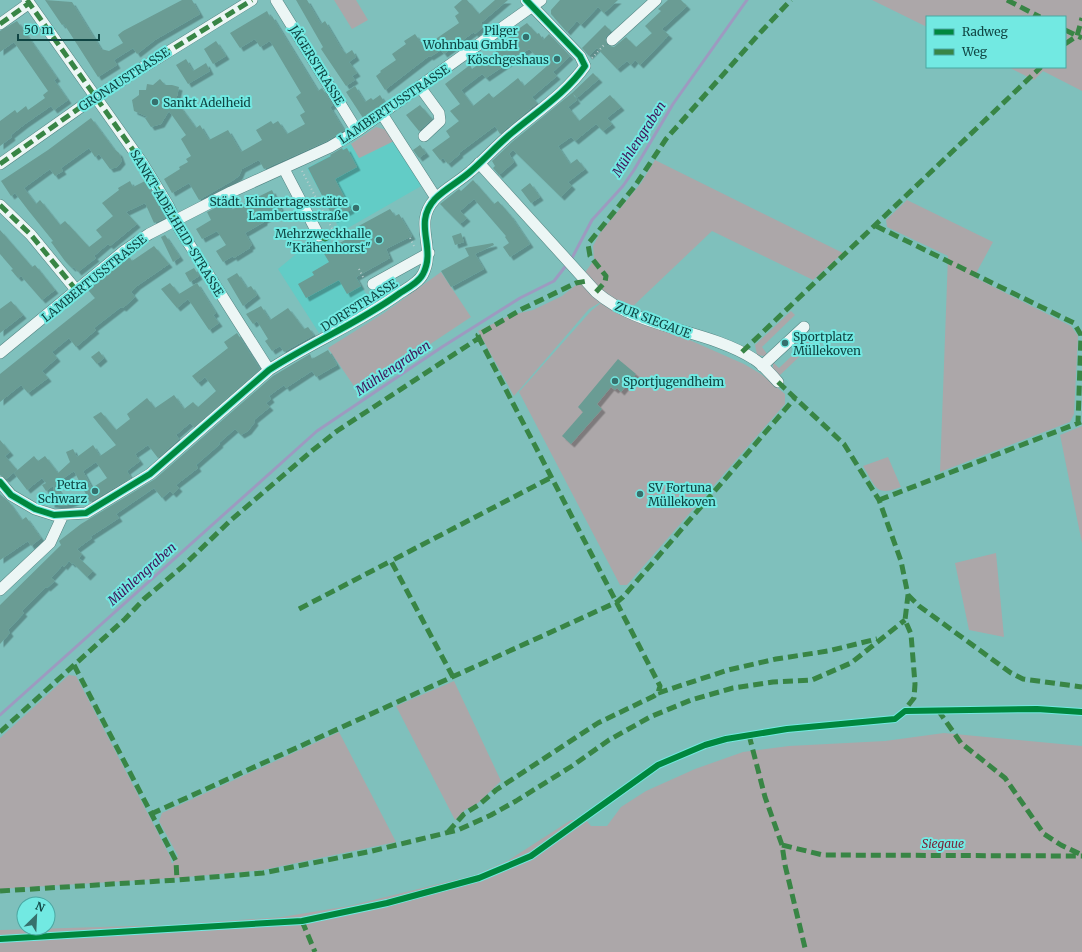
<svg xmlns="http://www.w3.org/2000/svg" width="1082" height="952" viewBox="0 0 1082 952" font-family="Merriweather,serif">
<defs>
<filter id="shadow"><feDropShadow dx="3.5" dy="3.5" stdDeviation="0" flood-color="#0004"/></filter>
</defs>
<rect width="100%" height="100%" fill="#7fc0bc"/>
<path fill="#62ccc6" d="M394,141l29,44 -82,47 -34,-64 44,-24 9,14z
M334,229l-4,18 12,21 7,-3 24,41 -36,20 -5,-3 -13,10 -41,-64 28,-23 19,-10 -1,-2z"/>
<path fill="#aca7a9" d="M334,0h22l12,20 -16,9z
M872,0h210v91l-39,-20 -9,9 -26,-13h57v-50h-138v10z
M376,127l11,3 7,11 -35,17 -8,-14z
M655,160l188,93 -30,27 -101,-49 -82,78 -21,-12 -20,12 -75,87 -36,-65 33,-16 22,-5 29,-14 14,-11 18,-25 -1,-14 7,-13 41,-50z
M907,200l86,42 -19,35 97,49 7,10 -4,78 -4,8 -130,50 8,-216 -61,-29 -1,-7z
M441,272l30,45 -113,75 -30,-44 56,-35z
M602,302l22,15 61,21 59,26 17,10 24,20v10l-158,181h-7l-101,-193 72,-81z
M791,311l4,4 -33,32 5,7 -3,2 -7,-1 -2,-10z
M814,335l4,4 -39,37 -6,-7v-7l6,6z
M1082,426v117l-22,-108z
M888,457l13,30c-26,10 -25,0 -38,-21z
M996,553l8,84 -35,-7 -14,-67z
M69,675l7,1 94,180 2,8 6,-8 -19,-35 3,-8 177,-81 57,110 -133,28 -87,8 -176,11v-151z
M454,681l47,100 -23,22 -13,7 -10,10 -59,-114z
M944,733l138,13v206h-1082v-22l167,-5 115,-8 67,-11 126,-31 34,-15 62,-40h15l5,6h16l14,-19 25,-16 49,-22 48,-17 46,-6 96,-5z"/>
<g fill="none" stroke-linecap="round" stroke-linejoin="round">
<path stroke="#9d9ac0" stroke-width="3" d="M0,715l317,-284 125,-84 78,-49 34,-17 18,-23 20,-38 31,-34 11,-16 39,-66 74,-104"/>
</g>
<path fill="#6a9c94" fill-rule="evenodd" filter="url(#shadow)" d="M45,0l27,2 29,47 8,2 14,-8 -5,-8 5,-4 59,-31h10l8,14 -45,26 -18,14 -4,-6 -19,12 3,5 -19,12 -34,-53 -2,1z
M296,0h11l14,24 4,-3 16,27 5,6 6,-4 4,7 -7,5 8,11 -5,3 3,4 -9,6 -25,-37 2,-2z
M462,0h5l12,14 16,-14h13l-27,23 3,3 -9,8 -1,-2 -30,22 -3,-4 -11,7 -1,-1 -44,34 -9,-14 5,-4 -1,-1 16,-11 -4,-6 14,-10 -2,-3 11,-7 9,13 35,-24 -4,-7 4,-3 -5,-6z
M560,0h58l-14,13 -6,-6 -17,18 -4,-4 -10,11 -16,-18v-4z
M668,0h13l6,6 -25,23 7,6 -29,30 -5,-5 -4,5 -4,-4 -10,8 -20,-21 -8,8 -7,-8 23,-23 6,6 -6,7 2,7 7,2 12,-10 10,10 16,-14 -7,-7 16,-15 -3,-2z
M267,11l3,6 2,-1 46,75 4,-3 11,17 -3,2 14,23 -17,11 -63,28 -5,-9 -17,9 -3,7 -7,5 -33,19 -10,-17 -17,10 -8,-14 16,-10 -1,-2 9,-5 -2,-3 5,-3 -10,-17 5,-4 -17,-24 -8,13 -10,3 -6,-9 3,-1 -14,-6 -2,-11 7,-5v-5h7l1,-6 6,1 7,-6 5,6h7l7,2 -3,14 20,27 4,-3 9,15 19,-10 13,22 21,-12 -6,-10 15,-9 2,3 5,-3 9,13 18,-10 -5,-9 5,-3 -9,-15 5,-4 -31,-52 -10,6 -5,-8 -15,9 -10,-15z
M17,21l40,57 -3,2 14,20 -14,10 -3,-4 -26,18 -14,11 1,2 -12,9v-25l15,-11 2,3 9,-7 2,4 17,-12 -2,-3 5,-4 -34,-49 -14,10v-21z
M527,23l10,11 2,-1 4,7 6,-6 21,22 -17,16 4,4 -25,21 5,6 -37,31 -5,-8 -36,27 1,1 -12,10 -5,-6 -3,2 -8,-10 18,-13 -4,-6 13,-10 -9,-10 10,-7 -15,-20 25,-19 2,4 37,-27 -2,-3 8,-5 -1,-2zM529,49l18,17 -23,20 -6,-8 -25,20 -4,-5 -16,13 -12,-16 21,-16 4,4z
M216,41l10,15 -13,8 -9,-15z
M186,59l7,12 13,-8 4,8 -22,13 -12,-19z
M593,73l6,6 -22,19 -4,-4 4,6 -9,7 11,14 31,-26 11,12 -14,11 5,6 -9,7 -7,-7 -21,17 -4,-4 -13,9 12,18 7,-5 8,10 -17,13 4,4 -11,11 -48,-47 -4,4 5,8 -15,13 -6,-7 2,-2 -3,-5 20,-19 60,-49z
M355,86l10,16 6,-4 2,2 7,-5 5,8 -22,15 -17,-26z
M420,105l12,14 -13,12 -13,-16z
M91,118l23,31 5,4 3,8 -5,6 -7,2 -11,-15 -4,3 -6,-9 -28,20 2,3 -8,5 -5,-7 -26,19 12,16 4,-4 20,25 5,-4 24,26 13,-10 -6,-7 17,-14 -11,-13 17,-13 -1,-2 12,-7 3,6 12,-6 20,37 -11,5 -9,-20 -19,9 11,12 -27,22 -2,-2 -14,12 2,2 -18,14 -4,-5 -2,1 -7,-7 -14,-19 2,-1 -25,-31 -13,-17 -4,3 -10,-15 47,-31z
M420,145l6,8 -7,5 -6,-8z
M342,148l1,2 4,-2 10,19 -22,12 16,31 -17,9 -26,-51 23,-12 -1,-1z
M473,180l21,24 4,-3 13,15 19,28 -20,13 -7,-10 6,-4 -4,-6 1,-1 -32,-37 -14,12 7,7 -7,6 -20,-20 19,-15 2,2z
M530,183l10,14 -9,6 -10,-13z
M272,190l10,21 -18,9v2l-19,11 7,12 -3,2 1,1 -16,10 -1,-2 -10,6 -7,-11 10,-6 -9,-14 -15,8 -6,-10 15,-9 -4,-8 20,-10 4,8z
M390,209l5,7 4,-2 13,22 -26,13 4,9 -34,19 5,9 -14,8 -8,-14 -33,18 -8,-14 16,-9 -2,-3 17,-10 -6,-10 35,-19 -3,-5z
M0,230l32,37 3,-2 20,25 -13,10 -21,-24 -3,2 -7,-8 2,-1 -13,-15z
M461,233l3,9 -9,3 -3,-9z
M165,235l15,22 -7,5 -12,-25z
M493,243l1,2 -19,9 9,15 -33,18 -10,-16 28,-15 -4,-8z
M154,246l15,18 -32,22 -6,6 4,5 -12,11 -2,-1 -27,21 2,2 -20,17 -7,-9 -17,14 5,6 -15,13 6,7 -20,15 -7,-8 -21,17v-28l95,-76 -7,-8 29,-24 12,-10 3,5z
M194,268l5,8 -9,6 -5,-9z
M237,273l10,15 4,-2 6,9 -14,11 -16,-27z
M170,283l9,11 18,-11 19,30 -3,2 6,8 -10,7 -21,-31 -11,9 -16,-19z
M11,301l12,14 -23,18v-24z
M261,306l9,14 18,-12 16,21 4,-2 6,8 -30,17 -4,-6 -8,5 -7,-10 3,-2 -11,-18 -4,3 -7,-10z
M237,333l23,36 -66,58 -4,-4 -14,12 3,4 -21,19 -10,-13 -13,9 5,7 -13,10 4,7 -41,24 -16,-31 -19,13 7,11 24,2 -21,9 -14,-2 3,-19 -8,6 -4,-6 4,-2 -4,-5 -15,12 -13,-17 20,-17 4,5 7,-5 13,17 12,-11 -4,-10 7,-3 4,8 16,-12 7,11 16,-11 -23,-28 8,-5 15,18 14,-11 -3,-5 20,-16 8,10 19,-13 10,14 9,-7 5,5 18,-16 -11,-14 -7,6 -6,-7 36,-28 -4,-6zM96,462l11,16 -15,10 -9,-17z
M328,350l9,15 -21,12 -4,-6 -26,17 -2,-3 -15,11 2,3 -5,4 4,4 -16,13 1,2 -7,9 -7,4 -6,-6 -16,14 1,1 -24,21 2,3 -22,17 3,3 -6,6 -3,-3 -8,7 -8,-10 -38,26 3,4 -29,19 2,1 -15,11 5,5 -3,4 14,13 -6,6 -14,-14 -1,1 -3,-3 -5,6 -1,-2 -12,13 4,3 -8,7 -1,-1 -24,24 2,2 -16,17 2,3 -10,11v-39l61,-60 -2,-4 22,-17 74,-45 118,-103 37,-22 2,5z
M99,351l5,7 -7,6 -6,-7z
M618,359l18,15 -15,18 -4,-4 -2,2 -4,-3 -14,17 5,5 -31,35 -9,-8 21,-24 -5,-5z
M0,440l10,12 -5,4 12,14 -11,9 -6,-4z
M0,494l9,8 13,18 4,-3 15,21 -10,8 -3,-5 -28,19z"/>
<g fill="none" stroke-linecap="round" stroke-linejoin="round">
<g stroke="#518381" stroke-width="12">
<path id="minor" d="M27,0l116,164 25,41 11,23 90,142
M276,0l81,131
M0,24l28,-20
M612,40l44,-40
M420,87l19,26 1,8 -16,15
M382,114l54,84
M479,163l117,129c44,38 109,36 158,67 9,6 17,15 24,23
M0,164l95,-67 157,-97
M284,169l35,67
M0,205l31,30 46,56
M373,284l56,-31
M0,353l124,-102 25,-17 82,-42 99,-45 27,-16 184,-131
M762,366l42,-39
M0,482l11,13 24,14 19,6 32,-2 64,-39 119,-104c43,-28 90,-47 131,-77 8,-5 19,-11 23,-19 14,-27 -11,-50 12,-75 11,-11 25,-18 36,-28 15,-13 27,-27 42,-39 25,-21 54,-40 72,-66l-5,-10 -54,-56
M0,590l50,-47 13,-28"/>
</g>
<path stroke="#bacece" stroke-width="2" stroke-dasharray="1 3" stroke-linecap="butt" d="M592,58l12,-13
M302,171l37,71
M410,238l5,10
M359,269l5,10"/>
<use href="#minor" stroke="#ecf6f5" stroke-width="11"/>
<path stroke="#388545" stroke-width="5" stroke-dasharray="10 5" stroke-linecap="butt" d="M27,0l116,164 33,57
M1007,0l33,17
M0,24l28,-20
M1065,30l17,8
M1065,44l12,-8 5,-18
M0,164l95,-67 157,-97
M0,205l31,30 46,56
M876,226l198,97 7,12 -3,88
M319,236l6,3 10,-5
M596,292l9,-10 1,-6 -16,-20 -2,-12 47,-58 31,-47 92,-104 33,-35
M742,352l299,-285
M778,382l66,62 35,56 22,61 7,34 -3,25 6,14 4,50 -1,14 -11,14
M879,500l202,-78
M908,595l11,11 92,67 12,6 59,8
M299,609l92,-48
M74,665l102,196 1,19
M453,677l-62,-116 161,-84
M658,693l70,-23 48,-11 52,-8 49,-12
M938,710l23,33 44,35 39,56 17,11 21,10
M0,732l125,-113 19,-20 38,-32 49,-47 82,-70 24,-19 142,-93 -1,-3 44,-26 54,-26 11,-2
M749,735l16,62 17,48 3,20 21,87
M151,814l466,-212 6,-5 172,-199
M448,832l16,-18 16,-10 16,-14 102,-67 56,-27 4,-3 2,-7 -181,-348
M782,845l41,10 259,1
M0,891l177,-11 86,-7 109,-22 86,-21 33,-15 25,-14 56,-35 37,-26 41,-23 41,-17 42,-12 40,-6 39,-2 39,-17 54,-43
M302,921l13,31"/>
<g stroke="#72e9e2" stroke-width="8">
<path id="cycleway" d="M0,482l11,13 24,14 19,6 32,-2 64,-39 119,-104c43,-28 90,-47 131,-77 8,-5 19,-11 23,-19 14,-27 -11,-50 12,-75 11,-11 25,-18 36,-28 15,-13 27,-27 42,-39 25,-21 54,-40 72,-66l-5,-10 -54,-56
M0,939l302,-18 85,-18 92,-25 52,-22 127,-91 47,-20 21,-6 61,-10 108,-10 10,-8 132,-2 45,3"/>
</g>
<use href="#cycleway" stroke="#00873e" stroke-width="6"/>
</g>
<g fill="#37706d" stroke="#72e9e2" stroke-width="1.5">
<circle cx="526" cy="37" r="4"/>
<circle cx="557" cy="59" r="4"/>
<circle cx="155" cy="102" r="4"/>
<circle cx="356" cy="208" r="4"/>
<circle cx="379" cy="240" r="4"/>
<circle cx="785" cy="343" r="4"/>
<circle cx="615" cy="381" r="4"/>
<circle cx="95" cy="491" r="4"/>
<circle cx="640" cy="494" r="4"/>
</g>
<g text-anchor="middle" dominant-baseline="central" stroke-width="4" stroke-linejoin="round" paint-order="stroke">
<g font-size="12" fill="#104543" stroke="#72e9e2" text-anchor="end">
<text x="518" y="30">Pilger<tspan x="518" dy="14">Wohnbau GmbH</tspan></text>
<text x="549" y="59">Köschgeshaus</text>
<text x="163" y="102" text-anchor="start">Sankt Adelheid</text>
<text x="348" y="201">Städt. Kindertagesstätte<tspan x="348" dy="14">Lambertusstraße</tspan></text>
<text x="371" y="233">Mehrzweckhalle<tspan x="371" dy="14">"Krähenhorst"</tspan></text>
<text x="793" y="336" text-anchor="start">Sportplatz<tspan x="793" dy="14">Müllekoven</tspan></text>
<text x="623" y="381" text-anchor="start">Sportjugendheim</text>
<text x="87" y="484">Petra<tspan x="87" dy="14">Schwarz</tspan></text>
<text x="648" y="487" text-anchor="start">SV Fortuna<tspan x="648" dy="14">Müllekoven</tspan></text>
</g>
<g font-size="12" fill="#104543" stroke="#72e9e2">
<text transform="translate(317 65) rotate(58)">JÄGERSTRASSE</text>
<text transform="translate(124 79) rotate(-33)">GRONAUSTRASSE</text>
<text transform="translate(394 104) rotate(-34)">LAMBERTUSSTRASSE</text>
<text transform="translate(177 223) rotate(59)">SANKT-ADELHEID-STRASSE</text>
<text transform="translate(94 278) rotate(-39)">LAMBERTUSSTRASSE</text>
<text transform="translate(359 305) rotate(-32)">DORFSTRASSE</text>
<text transform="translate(653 320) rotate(21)">ZUR SIEGAUE</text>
</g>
<g font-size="12" font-style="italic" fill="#7a2438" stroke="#72e9e2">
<text x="943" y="843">Siegaue</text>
</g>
<g font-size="13" font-style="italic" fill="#411559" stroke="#72e9e2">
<text transform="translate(639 139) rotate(-57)">Mühlengraben</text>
<text transform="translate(393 368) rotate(-34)">Mühlengraben</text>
<text transform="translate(142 574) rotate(-42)">Mühlengraben</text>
</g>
</g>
<rect x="926" y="16" width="140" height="52" fill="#72e9e2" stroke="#4ba7a2"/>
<rect x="934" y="29" width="20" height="6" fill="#00873e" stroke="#4ba7a2"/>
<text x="962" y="36" font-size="12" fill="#104543">Radweg</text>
<rect x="934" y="49" width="20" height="6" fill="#388545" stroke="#4ba7a2"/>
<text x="962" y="56" font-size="12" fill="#104543">Weg</text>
<g transform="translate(36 916) rotate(24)"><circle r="19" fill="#72e9e2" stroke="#4ba7a2"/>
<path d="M0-3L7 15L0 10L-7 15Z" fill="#37706d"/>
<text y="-6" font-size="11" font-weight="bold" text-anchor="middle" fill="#104543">N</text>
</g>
<path d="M18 34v6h81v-6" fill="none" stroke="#104543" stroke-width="2"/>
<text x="24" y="34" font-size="12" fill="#104543" stroke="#72e9e2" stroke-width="3" paint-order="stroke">50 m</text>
</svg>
